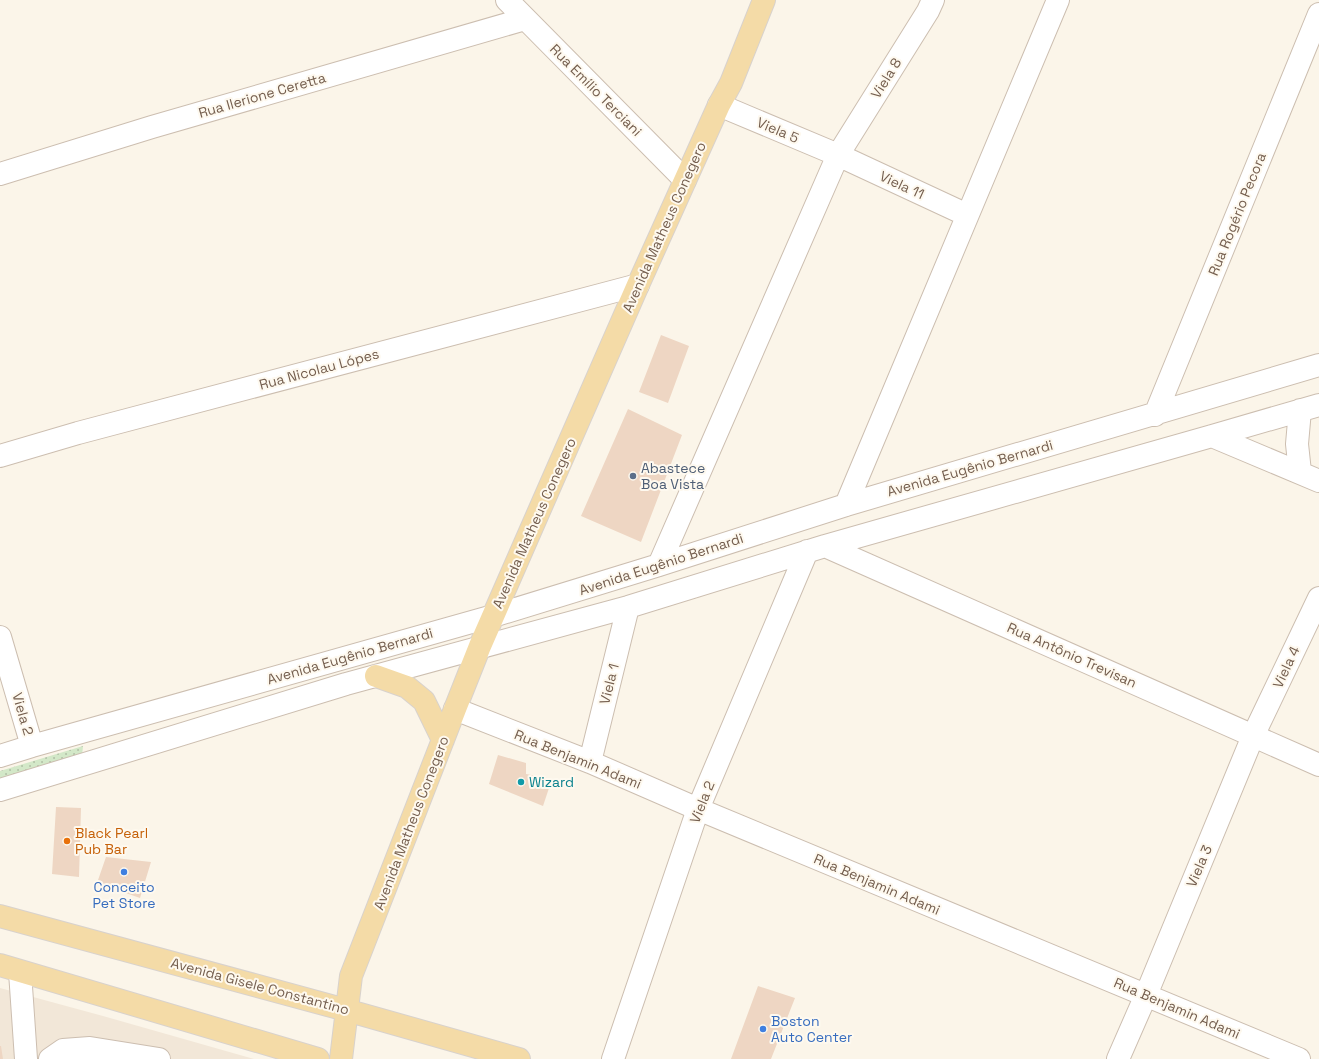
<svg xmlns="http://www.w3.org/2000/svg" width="1319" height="1059" viewBox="0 0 1319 1059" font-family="'Space Grotesk',sans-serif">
<defs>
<pattern id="grass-dots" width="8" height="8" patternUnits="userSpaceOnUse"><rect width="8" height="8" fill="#d3e8c8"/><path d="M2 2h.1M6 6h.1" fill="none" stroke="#b0bfa5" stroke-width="1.8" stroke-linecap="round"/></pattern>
</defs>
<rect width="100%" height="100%" fill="#fbf5e9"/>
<path fill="#f2e7d8" d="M0,988l103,28 151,43h-254z"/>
<path fill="url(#grass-dots)" d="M83,746l-1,10 -82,25v-10z"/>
<path fill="#eed6c3" d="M661,335l28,11 -21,57 -29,-11z
M628,409l54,26 -41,107 -60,-26z
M498,755l28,8v11l26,5 -9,27 -54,-22z
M56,807l25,1 -2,69 -27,-3z
M106,857l45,5 -11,36 -43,-15z
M758,986l37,12 -24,61h-40z
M0,1046h1l2,13h-3z"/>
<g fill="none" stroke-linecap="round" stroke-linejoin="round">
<g stroke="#ccbeb0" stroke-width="24">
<path id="minor" d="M507,0l178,180
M719,105l119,50 129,60
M0,174l152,-47 373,-108
M1300,410l-3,34 3,28
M1155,415l164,-401
M1212,436l107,45
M0,456l78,-23 560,-148
M846,505l212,-505
M825,546l494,219
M659,565l179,-410 90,-144 5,-11
M0,637l32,109
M455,709l135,53 108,47 601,250
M0,756l32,-10 461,-130 166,-51 187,-60 473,-140
M590,762l38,-155
M0,790l346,-106 282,-77 197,-61 387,-110 107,-31
M20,972l6,87
M50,1059l13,-9 27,-2 69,11
M613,1059l85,-250 109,-258
M1118,1059l28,-64 107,-259 66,-138"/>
</g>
<g stroke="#d8d2cd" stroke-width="24">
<path id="major" d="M376,676l31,11 17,14 19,39
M0,916l346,94 173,49
M0,965l318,94
M341,1059l10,-83 104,-267 25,-63 158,-361 81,-180 12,-22 33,-83"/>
</g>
<use href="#minor" stroke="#fff" stroke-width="22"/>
<use href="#major" stroke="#f4dba7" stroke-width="22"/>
</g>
<circle fill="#5c6f8a" stroke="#fef9ef" stroke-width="1.5" cx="633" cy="476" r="4"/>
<circle fill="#0f9aa8" stroke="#fef9ef" stroke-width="1.5" cx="521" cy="782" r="4"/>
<circle fill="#e8710a" stroke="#fef9ef" stroke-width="1.5" cx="67" cy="841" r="4"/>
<g fill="#3f7fe0" stroke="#fef9ef" stroke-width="1.5">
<circle cx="124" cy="872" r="4"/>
<circle cx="763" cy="1029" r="4"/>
</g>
<g text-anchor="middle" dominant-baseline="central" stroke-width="4" stroke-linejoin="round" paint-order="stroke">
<g font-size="14" fill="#745e4e" stroke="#fef9ef">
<text transform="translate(886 78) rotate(-58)">Viela 8</text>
<text transform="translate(596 90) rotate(45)">Rua Emílio Terciani</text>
<text transform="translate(262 95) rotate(-16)">Rua Ilerione Ceretta</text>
<text transform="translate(778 130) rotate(23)">Viela 5</text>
<text transform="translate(902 185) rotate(25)">Viela 11</text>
<text transform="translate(1237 214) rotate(-68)">Rua Rogério Pecora</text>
<text transform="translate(664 227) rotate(-66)">Avenida Matheus Conegero</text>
<text transform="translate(319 369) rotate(-15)">Rua Nicolau Lópes</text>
<text transform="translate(970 468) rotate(-16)">Avenida Eugênio Bernardi</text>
<text transform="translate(534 523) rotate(-66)">Avenida Matheus Conegero</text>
<text transform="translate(661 564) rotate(-18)">Avenida Eugênio Bernardi</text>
<text transform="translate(1072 655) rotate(24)">Rua Antônio Trevisan</text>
<text transform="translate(350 656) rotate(-16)">Avenida Eugênio Bernardi</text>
<text transform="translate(1286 667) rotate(-65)">Viela 4</text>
<text transform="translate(609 684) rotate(-76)">Viela 1</text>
<text transform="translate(23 714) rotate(74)">Viela 2</text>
<text transform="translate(578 759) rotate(22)">Rua Benjamin Adami</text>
<text transform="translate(702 802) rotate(-68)">Viela 2</text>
<text transform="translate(411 823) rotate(-69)">Avenida Matheus Conegero</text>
<text transform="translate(1199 866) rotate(-67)">Viela 3</text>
<text transform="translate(877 884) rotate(23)">Rua Benjamin Adami</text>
<text transform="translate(260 986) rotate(15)">Avenida Gisele Constantino</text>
<text transform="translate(1177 1008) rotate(23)">Rua Benjamin Adami</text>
</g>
<g font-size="14" fill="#4e5e75" stroke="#fef9ef" text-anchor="start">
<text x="641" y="468">Abastece<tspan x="641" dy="16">Boa Vista</tspan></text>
</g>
<g font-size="14" fill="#0d838f" stroke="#fef9ef" text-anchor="start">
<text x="529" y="782">Wizard</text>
</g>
<g font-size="14" fill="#c56008" stroke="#fef9ef" text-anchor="start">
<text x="75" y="833">Black Pearl<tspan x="75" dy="16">Pub Bar</tspan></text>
</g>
<g font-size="14" fill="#366cbe" stroke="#fef9ef">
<text x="124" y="887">Conceito<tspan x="124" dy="16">Pet Store</tspan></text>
<text x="771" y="1021" text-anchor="start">Boston<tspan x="771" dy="16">Auto Center</tspan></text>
</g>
</g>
</svg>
